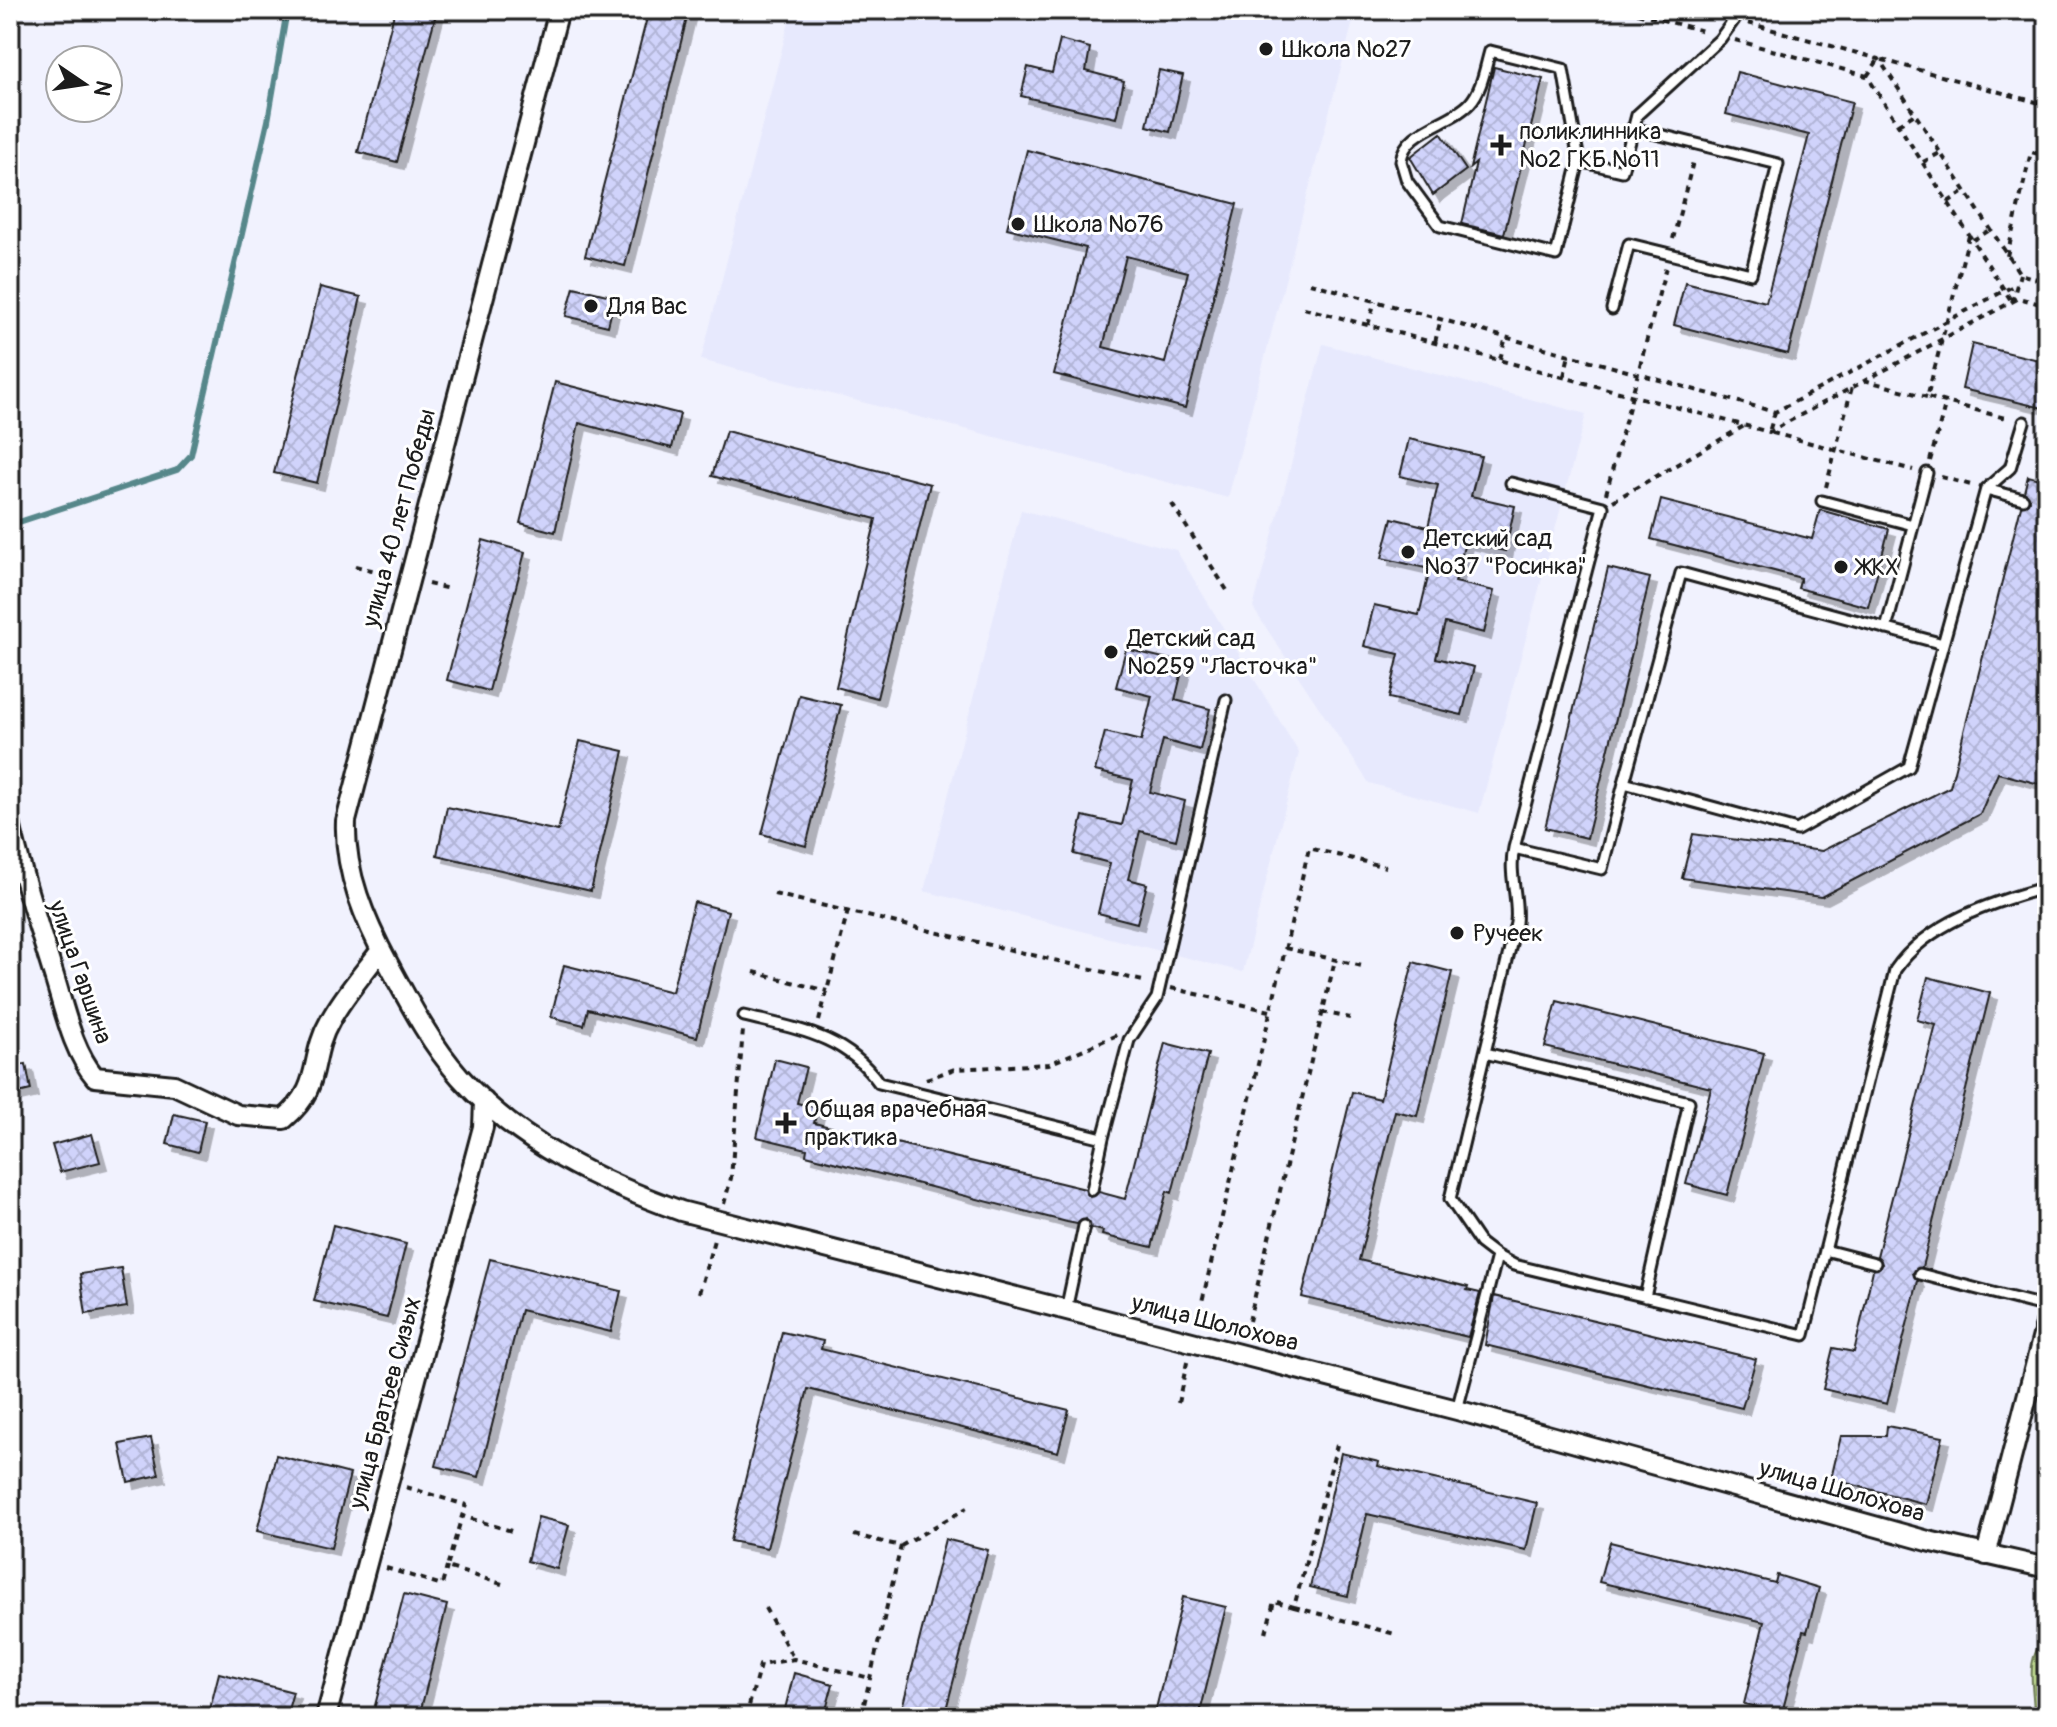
<svg xmlns="http://www.w3.org/2000/svg" width="2057" height="1727" viewBox="0 0 2057 1727" font-family="Pangolin,sans-serif">
<defs>
<pattern id="forest-firs" width="22" height="20" patternUnits="userSpaceOnUse" patternTransform="scale(2)"><rect width="22" height="20" fill="#bfda91"/><path d="M5 1l3.5 6h-7zM16 11l3.5 6h-7z" fill="#a4ba7c"/></pattern>
<pattern id="building-cross-hatch" width="8" height="8" patternUnits="userSpaceOnUse" patternTransform="scale(2)"><rect width="8" height="8" fill="#d0d3fb"/><path d="M0 0l8 8M0 8l8-8" fill="none" stroke="#b2b5d7"/></pattern>
<filter id="shadow"><feDropShadow dx="7" dy="7" stdDeviation="0" flood-color="#0004"/></filter>
</defs>
<rect width="100%" height="100%" fill="#f1f2fe"/>
<filter id="ink" filterUnits="userSpaceOnUse"><feTurbulence type="fractalNoise" baseFrequency=".0125" numOctaves="2"/><feDisplacementMap in="SourceGraphic" scale="16" xChannelSelector="R" yChannelSelector="G"/><feConvolveMatrix kernelMatrix="1 2 1 2 8 2 1 2 1" color-interpolation-filters="sRGB"/></filter>
<g filter="url(#ink)">
<path fill="#e7e9fd" d="M792,10h564l-128,488 -527,-138z
M1323,344l263,70 -107,399 -110,-30 -116,-175z
M1021,510l155,40 123,203 -56,219 -319,-81z"/>
<path fill="url(#forest-firs)" stroke="#6e7b56" stroke-width="2" d="M2047,1633v84h-13c0,-36 -11,-53 13,-84z"/>
<g fill="none" stroke-linecap="round" stroke-linejoin="round">
<path stroke="#56878a" stroke-width="6" d="M10,525l167,-55 14,-15 77,-334 19,-111"/>
</g>
<path fill="url(#building-cross-hatch)" stroke="#1c1c1c" stroke-width="2" fill-rule="evenodd" filter="url(#shadow)" d="M395,10h42l-40,152 -39,-10z
M649,10h40l-64,256 -40,-10z
M1060,40l30,8 -4,23 38,10 -8,37 -95,-22 7,-29 24,6z
M1494,67l49,12 -39,155 -42,-10 14,-61 -6,5z
M1159,70l24,5 -13,57 -23,-6z
M1737,72l115,30 -64,252 -114,-29 11,-43 81,20 43,-167 -83,-21z
M1441,133l25,37 -33,25 -23,-38z
M1027,150l210,54 -52,204 -131,-34 32,-126 -79,-20zM1126,256l62,16 -23,91 -62,-16z
M320,287l41,10 -44,186 -43,-10z
M574,287l41,10 -7,29 -42,-10z
M1972,344l75,18v47l-85,-20z
M555,382l125,32 -8,34 -93,-25 -24,109 -35,-9z
M726,431l204,53 -53,214 -41,-11 40,-168 -164,-43z
M1409,439l72,17 -10,40 44,10 -10,45 -40,-9 -10,40 39,9 -10,42 -39,-10 -9,35 38,9 -12,48 -73,-17 10,-44 -35,-8 10,-41 45,10 11,-46 -48,-11 10,-40 36,9 10,-42 -38,-9z
M2028,476l19,5v305l-49,-13 -18,41 -159,83 -139,-19 11,-44 129,17 128,-64 71,-281 9,-6 -6,-8z
M1661,500l151,39 8,-29 69,19 -21,78 -70,-19 3,-10 -150,-39z
M483,540l42,12 -36,139 -42,-11z
M1608,568l42,10 -63,260 -42,-10z
M1126,649l58,14 -9,37 35,9 -10,41 -37,-10 -13,52 35,9 -9,39 -36,-9 -12,48 19,5 -10,39 -39,-10 12,-50 -36,-9 9,-38 39,9 11,-45 -38,-9 10,-39 36,9 11,-45 -36,-9z
M799,695l42,10 -35,141 -44,-12z
M580,741l44,10 -33,140 -154,-36 10,-48 111,24z
M694,902l34,9 -31,126 -109,-28 -4,16 -33,-8 13,-52 108,27z
M1413,962l39,10 -35,144 -22,-5 -36,149 109,27 -1,3 13,3 -12,44 -166,-40 50,-205 28,7z
M1928,977l62,16 -68,274 -9,6 5,8 -31,123 -64,-15 10,-41 21,4 19,-82 9,-6 -5,-8 59,-231 -19,-5z
M1557,1001l207,52 -37,142 -41,-11 25,-96 -166,-41z
M1165,1043l43,11 -36,139 -5,-2 -15,56 -50,-12 1,-4 -12,-3 -5,-9 -9,5 -10,-2 -261,-67 1,-6 -50,-12 18,-78 31,8 -9,36 21,5 -4,15 271,66 5,8 9,-5 26,7z
M26,1064l5,26 -21,5v-28z
M174,1114l31,7 -7,31 -31,-8z
M92,1134l8,28 -40,10 -8,-27z
M333,1225l73,19 -19,74 -73,-17z
M490,1259l131,32 -10,41 -90,-22 -42,167 -43,-11z
M121,1268l6,39 -41,7 -6,-40z
M1494,1296l262,63 -14,49 -257,-63z
M782,1332l41,9 -2,8 248,61 -11,42 -250,-63 -41,159 -37,-7z
M1887,1426l56,11 -17,67 -95,-25 10,-43h45z
M151,1438l8,37 -31,7 -8,-38z
M1341,1453l38,9 -1,4 159,37 -11,47 -159,-36 -19,82 -38,-9z
M276,1455l74,19 -19,74 -74,-17z
M538,1517l31,8 -12,44 -30,-8z
M945,1539l43,11 -44,167h-8l-34,-9z
M1610,1542l165,41 2,-8 42,13 -12,44 -4,-1 -21,82 -38,-9 20,-82 -165,-40z
M404,1594l43,11 -28,112h-47z
M1183,1597l43,10 -27,110h-45z
M219,1673l74,19 -7,25h-78z
M794,1673l39,11 -9,33h-41z"/>
<g fill="none" stroke-linecap="round" stroke-linejoin="round">
<g stroke="#1c1c1c" stroke-width="15">
<path id="lane" d="M1579,161l-16,-92 -73,-18c-5,17 -8,39 -20,52 -19,21 -66,26 -69,58l6,20 33,45 116,29 23,-94 43,10 15,-56 83,-76 21,-29
M1612,309l17,-65 122,30 27,-110 -146,-36
M1511,483l92,24 -89,341
M1986,489l24,-21 14,-46
M1822,501l91,24
M1886,629l41,-156
M1624,783l57,-210 262,71
M744,1016c53,13 101,19 135,67l224,55 -11,52
M1485,1053l204,49 -44,195
M1103,1138l26,-98 28,-42 69,-298
M1825,1250l50,13
M1497,1256l17,9 290,70 91,-365c33,-48 98,-68 152,-83
M1920,1274l127,33
M1066,1310l18,-84
M1457,1410l40,-154 -17,-13 -30,-44 66,-276c3,-26 -8,-48 -2,-75l88,21 22,-86 173,47 112,-63 77,-278 37,10"/>
</g>
<g stroke="#1c1c1c" stroke-width="24">
<path id="street" d="M559,10l-213,811c-2,51 19,100 43,144 21,39 41,78 71,112 58,66 140,105 221,134l776,199 471,131 119,27
M10,823c11,51 28,101 43,150 11,34 19,77 42,104l79,8 64,30 46,4c40,-33 24,-60 46,-98 13,-25 34,-48 51,-71
M1986,1555l61,-235
M326,1717l157,-590 1,-26"/>
</g>
<path stroke="#1c1c1c" stroke-width="4" stroke-dasharray="6 6" stroke-linecap="butt" d="M1626,10l81,22
M1700,10l20,5
M1748,23l131,36 141,215 27,8
M1735,40l132,36 145,226
M1867,76l12,-17 168,46
M1898,124l17,-10
M1923,162l17,-9
M1948,202l17,-11
M1969,236l-42,161 82,22
M1673,239l21,-81
M1973,240l17,-10
M2007,256l24,-104 16,4
M1310,283l465,129 242,-128
M2012,302l8,-28
M1304,308l465,124 250,-134 28,8
M1368,325l7,-24
M1435,342l6,-23
M1500,359l6,-22
M1564,376l5,-21
M1864,380l63,17
M1775,412l-6,20 144,38
M1930,461l16,-59
M1941,477l30,8
M1826,487l26,-100
M1606,494l60,-227
M1613,501l131,-75
M1172,504l58,91
M355,566l37,9
M428,584l21,5
M774,894l373,88
M1285,948l77,18
M754,972l73,19
M1171,988l99,23
M1322,1012l28,6
M819,1021l29,-110
M926,1079l29,-10 94,-5 68,-29
M724,1204l7,-26 12,-148
M699,1293l15,-53
M1249,1321l86,-361
M1197,1323l112,-475 77,19
M1178,1403l10,-45
M406,1487l60,18 -4,11
M854,1535l47,11 -40,171
M901,1546l66,-38
M386,1568l56,17 5,-18
M502,1584l-55,-17 15,-51 53,16
M1294,1607l101,27
M765,1608l29,51
M1266,1633l8,-32 20,6 43,-162
M746,1717l14,-52 34,-6 76,19"/>
<use href="#lane" stroke="#fff" stroke-width="9"/>
<use href="#street" stroke="#fff" stroke-width="18"/>
</g>
</g>
<g fill="#1c1c1c" stroke="#fff" stroke-width="3">
<circle cx="1266" cy="49" r="8"/>
<path d="M1497 133h8v8h8v8h-8v8h-8v-8h-8v-8h8z"/>
<circle cx="1018" cy="224" r="8"/>
<circle cx="591" cy="306" r="8"/>
<circle cx="1408" cy="552" r="8"/>
<circle cx="1841" cy="567" r="8"/>
<circle cx="1111" cy="652" r="8"/>
<circle cx="1457" cy="933" r="8"/>
<path d="M782 1111h8v8h8v8h-8v8h-8v-8h-8v-8h8z"/>
</g>
<g text-anchor="middle" dominant-baseline="central" stroke-width="6" stroke-linejoin="round" paint-order="stroke">
<g font-size="24" fill="#1c1c1c" stroke="#fff" text-anchor="start">
<text x="1282" y="49">Школа №27</text>
<text x="1519" y="131">поликлинника<tspan x="1519" dy="28">№2 ГКБ №11</tspan></text>
<text x="1034" y="224">Школа №76</text>
<text x="607" y="306">Для Вас</text>
<text x="1424" y="538">Детский сад<tspan x="1424" dy="28">№37 "Росинка"</tspan></text>
<text x="1857" y="567">ЖКХ</text>
<text x="1127" y="638">Детский сад<tspan x="1127" dy="28">№259 "Ласточка"</tspan></text>
<text x="1473" y="933">Ручеек</text>
<text x="804" y="1109">Общая врачебная<tspan x="804" dy="28">практика</tspan></text>
</g>
<g font-size="24" fill="#1c1c1c" stroke="#fff">
<text transform="translate(399 518) rotate(-75)">улица 40 лет Победы</text>
<text transform="translate(80 972) rotate(71)">улица Гаршина</text>
<text transform="translate(1215 1323) rotate(14)">улица Шолохова</text>
<text transform="translate(385 1403) rotate(-75)">улица Братьев Сизых</text>
<text transform="translate(1842 1491) rotate(16)">улица Шолохова</text>
</g>
</g>
<rect width="2057" height="1727" fill="none" stroke="#fff" stroke-width="40"/>
<rect x="20" y="20" width="2017" height="1687" fill="none" stroke="#1c1c1c" stroke-width="3" filter="url(#ink)"/>
<g transform="translate(84 84) rotate(103)"><circle r="38" fill="#ffffff" stroke="#a4a4a4" stroke-width="2"/>
<path d="M0-6L14 30L0 20L-14 30Z" fill="#1c1c1c"/>
<text y="-12" font-size="22" font-weight="bold" text-anchor="middle" fill="#1c1c1c">N</text>
</g>
</svg>
